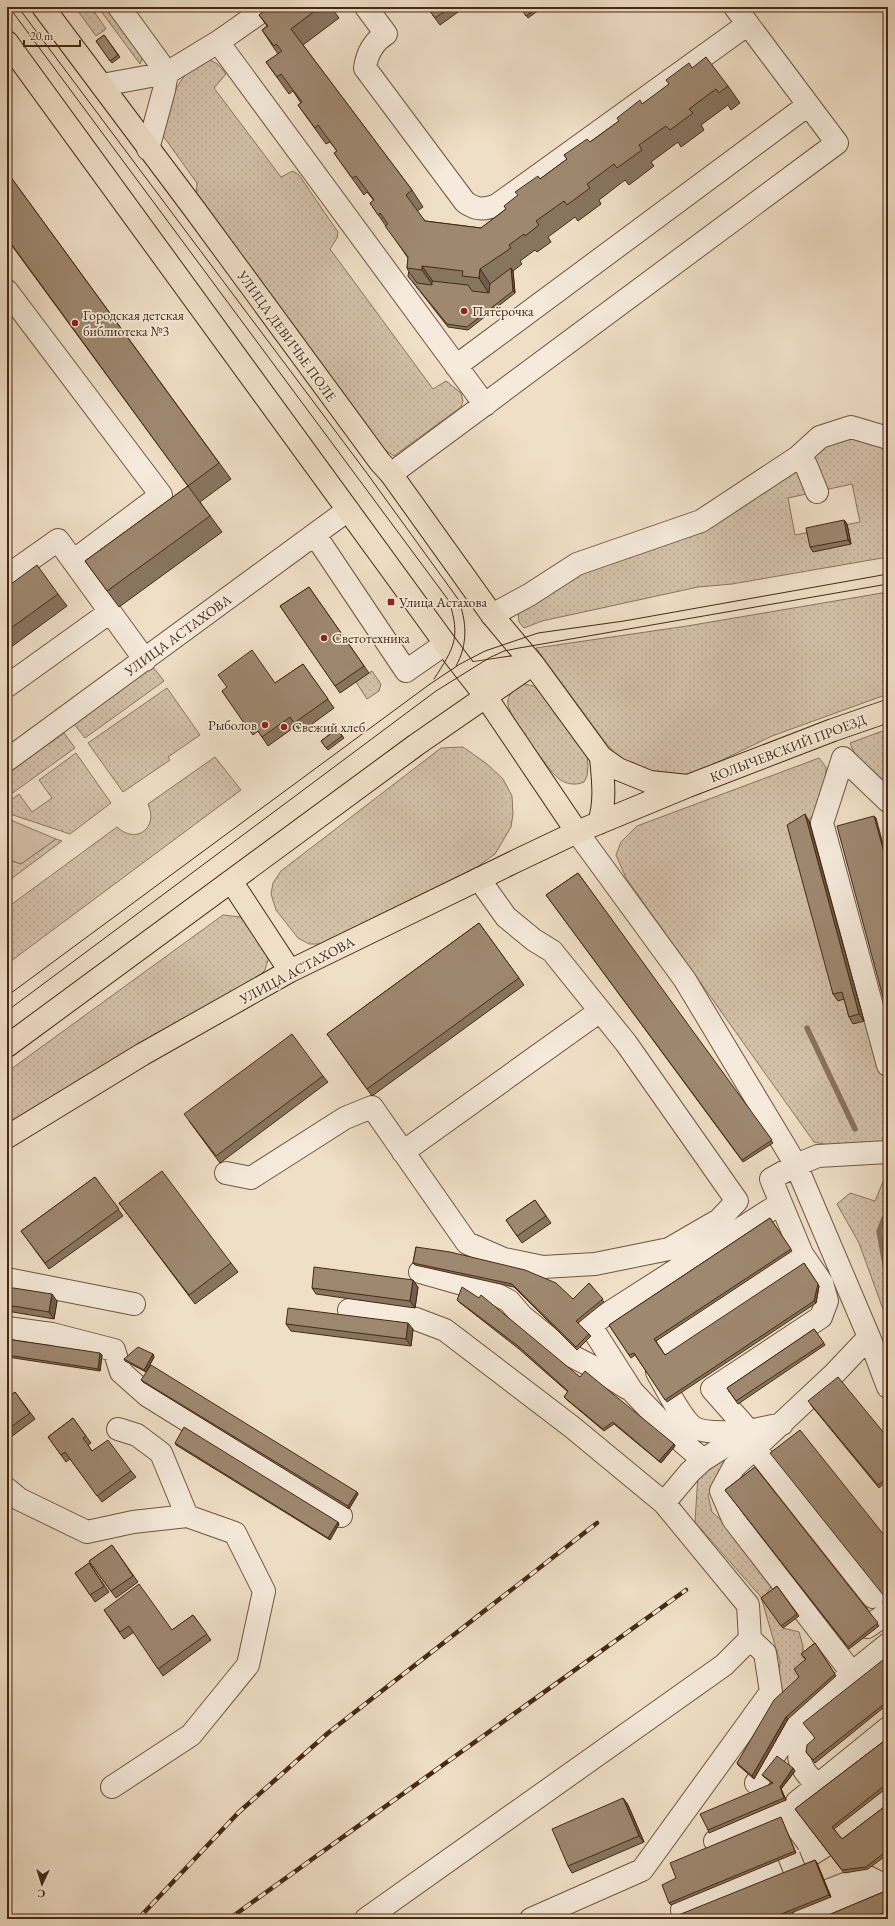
<svg xmlns="http://www.w3.org/2000/svg" width="895" height="1926" viewBox="0 0 895 1926" font-family="'EB Garamond',serif">
<defs>
<pattern id="grass-dots" width="8" height="8" patternUnits="userSpaceOnUse"><rect width="8" height="8" fill="#d3c0a8"/><path d="M2 2h.1M6 6h.1" fill="none" stroke="#b6a590" stroke-width="1.8" stroke-linecap="round"/></pattern>
</defs>
<rect width="100%" height="100%" fill="#f0dfc7"/>
<filter id="stains"><feTurbulence type="fractalNoise" baseFrequency=".005" numOctaves="4"/><feColorMatrix values="0 0 0 0 .2 0 0 0 0 .09 0 0 0 0 .02 0 0 0 .5 -.17"/></filter>
<radialGradient id="worn" r=".72"><stop offset=".6" stop-color="#630" stop-opacity="0"/><stop offset="1" stop-color="#630" stop-opacity=".3"/></radialGradient>
<path fill="url(#grass-dots)" stroke="#8c745d" fill-rule="evenodd" d="M75,7h16l15,22 -10,7z
M98,7h11l34,49 -3,8z
M201,59c13,1 17,4 25,15l-12,14 67,89 12,-6 6,4 39,57 -1,6 -7,11 103,140 13,-8 15,12 2,8 -2,6 -67,49 -17,-11 -181,-247 1,-15 -36,-50c4,-25 18,-58 40,-74z
M853,434l35,9v114l-156,27 -34,3 -156,34 -18,7 -5,-6 -1,-10 75,-47 242,-127zM852,484l8,38 -65,13 -7,-37z
M888,592v102l-116,42 -77,37 -20,3 -25,-1 -31,-17 -14,-16 -69,-94 151,-22z
M153,667l11,14 -79,57 -11,-14z
M372,671l9,13 -2,7 -12,8 -11,-17z
M525,684l8,2 5,4 49,62 1,14 -1,10 -3,6c-8,4 -20,2 -26,-4 -9,-7 -49,-63 -50,-73 -2,-11 8,-18 17,-21z
M167,688l33,47 -32,22 2,3 -47,32 -35,-49z
M888,729v59c-16,-13 -31,-25 -38,-45z
M64,733l11,15 -68,49v-23z
M463,747l24,17 16,15 9,17 1,18 -2,13 -16,27 -18,13 -99,52 -55,25h-14l-11,-6 -22,-28 -5,-16 2,-11 8,-12 160,-123z
M76,753l35,50 -41,31 -63,-21v-10l12,-9 13,18 20,-14 -13,-18z
M215,757l26,33 -234,174c0,-7 -2,-27 0,-33 4,-10 7,-14 1,-24l109,-80c19,18 42,1 31,-23z
M819,758l7,9 -1,28 -16,26 38,178 17,22 24,68v54l-42,6 -32,-7 -188,-264 -10,-23 5,-13 16,-16z
M56,839l6,2 -55,41v-23l14,5z
M223,915l17,2 8,7 19,26 1,10 -3,10 -8,8 -140,79 -110,67v-52z
M888,1173v150l-29,-80 -22,-39 13,-11 25,8 10,-24z
M734,1453l-26,42 4,17 20,18 40,55 -9,15 20,28 16,4 4,14v10l5,6 -7,18 -25,22 -1,-5 5,-35 -19,-65 -66,-75 3,-48z"/>
<path fill="#d3c0a8" stroke="#8c745d" d="M8,819l48,20 -35,25 -14,-5z"/>
<g fill="none" stroke-linecap="round" stroke-linejoin="round">
<path stroke="#897159" stroke-width="5.5" d="M807,1028l48,101
M888,1209l-9,22 9,50"/>
<g stroke="#70563f" stroke-width="24">
<path id="minor" d="M119,7l48,66 -3,17 -16,59
M366,7l20,27c-13,8 -19,19 -21,34l100,134c11,8 19,8 32,3l251,-181
M218,42l267,363
M102,85l65,-12 51,-31 50,-35
M7,291l154,204 -88,66
M456,366l352,-261
M798,457l8,8 11,27
M391,474l446,-331 -102,-136
M315,535l91,136 39,-27
M7,576l51,-36 87,120
M492,615l37,-20 48,-31 124,-43 97,-64 22,-20 31,-10 37,11
M7,686l103,-74
M7,760l341,-250
M888,801l-45,-43 -21,65 66,242
M577,832l108,148 111,185 73,172 19,50
M403,1152l197,-141
M226,1173l25,5 94,-60 27,-11 95,136 37,16 39,8 52,-3 74,-15 50,-29 18,-19 -111,-158 -74,-92 -18,-11 -28,-23 -27,-38
M420,1272l74,21 15,8 13,15 48,39 27,14 30,19
M7,1279l127,25
M349,1310l67,9 29,11 127,97 92,76
M7,1328l45,6 62,16 7,22 27,24 193,120
M869,1337l-35,37 -79,74 118,149
M667,1345l135,-91
M657,1372c8,14 24,46 36,55 11,7 42,5 55,4
M782,1424l-33,7 -37,-42 109,-72 6,-16 -5,-18 -20,-29 -31,-75 25,-14 22,-9 70,-4
M118,1429l19,6 24,18 26,63
M749,1431l-46,29 -30,-26 -41,-43 -42,-66 191,-122
M755,1448l-21,19 -13,24 12,28 119,154 36,-29
M7,1489l12,10 68,33 46,-10 54,-6 48,17 29,58 -16,74 -57,70 -79,52
M855,1612l12,15 21,-14
M756,1783l44,-66 52,-44
M818,1785c-5,-5 -12,-10 -15,-17 -14,-24 15,-41 31,-54
M820,1826l-23,-24 91,-74
M840,1835l48,-37
M715,1841l70,-29 30,40
M803,1893l3,6 60,-23 18,9
M682,1910l122,-51 19,-12
M366,1919l358,-254 26,-26 -2,-34 -84,-102 26,-31 13,-12
M531,1919l111,-49 129,-178 -6,-39 -15,-14
M803,1919l76,-32"/>
</g>
<g stroke="#462912" stroke-width="24">
<path id="major" d="M43,7l152,203 185,252 11,12 101,141 41,49 68,93 17,12 32,13 38,4
M7,42l448,615 31,40 91,135
M468,674l60,-9
M599,823c7,-22 4,-43 2,-66
M231,881l59,90
M7,1046l409,-301 117,-81
M7,1137l136,-83 147,-83 228,-111 59,-28 111,-46 145,-56 55,-19"/>
</g>
<use href="#minor" stroke="#f5eadb" stroke-width="22"/>
<use href="#major" stroke="#f0dfc7" stroke-width="22"/>
<path stroke="#462912" stroke-width="1" d="M9,7l440,594c12,37 5,47 -15,78
M18,7l348,465 92,127c9,22 10,46 -2,67
M7,996l423,-312 30,-20 25,-13 53,-18 86,-12 264,-47
M7,1011l429,-320 53,-33 15,-7 15,-3 369,-64"/>
<g stroke="#462912" stroke-width="4.5">
<path id="rail" d="M138,1919l101,-107 89,-79 269,-210
M229,1919l457,-329"/>
</g>
<use href="#rail" stroke="#f5eadb" stroke-width="3" stroke-dasharray="9" stroke-linecap="butt"/>
<g stroke="#70563f" stroke-width="24" stroke-linecap="butt">
<path id="minor-bridge" d="M789,1856l6,15"/>
</g>
<use href="#minor-bridge" stroke="#f5eadb" stroke-width="22"/>
</g>
<path fill="#887560" stroke="#462912" d="M270,7h61l8,11 -36,27 109,145 11,17 -6,4 8,10 56,7 25,-19 34,-30 27,-20 -3,-4 26,-13 102,-74 36,18 12,17 -9,7 -3,-5 -27,20 3,5 -23,17 -3,-5 -27,20 3,4 -25,19 -4,-5 -26,20 2,4 -23,17 -3,-4 -27,20 3,5 -14,10 -2,-2 -15,11 2,3 -9,7 2,22 -47,37 -20,-3 -40,-51 1,-4 -2,-4 1,-10 -38,-55 4,-2 -7,-9 -3,3 -30,-42 3,-2 -7,-9 -4,2 -28,-39 3,-2 -8,-12 -4,3 -23,-32 12,-8 -16,-24 5,-4 -8,-11z
M427,7h38l-25,18z
M520,7h23l-15,11z
M104,35l16,22 -8,6 -16,-22z
M7,172l224,307 -31,23 22,30 -103,75 -34,-46 103,-75 -181,-247z
M844,520l3,4 4,20 -38,8 -3,-5z
M7,587l51,7 9,12 -60,44z
M309,587l60,86 -29,20 -60,-87z
M303,664l31,44 -33,24 -5,-6 -28,20 -10,-15 -5,4 -31,-44 53,-8z
M337,729l7,9 -16,12 -7,-9z
M809,821l55,200 -11,3 -4,-7 -5,-18 -6,2 -5,-7z
M578,873l195,270 -30,19 -197,-267z
M479,923l45,62 -152,111 -45,-62z
M323,1076l5,6 -108,81 -31,-42z
M95,1177l28,39 -74,53 -28,-38z
M535,1200l16,23 -29,20 -16,-23z
M119,1203l112,60 7,9 -43,32z
M770,1218l22,33 -136,90 9,14 154,-69 -3,17 -149,99 -32,-47 -4,3 -22,-33z
M416,1247l157,52 16,-16 15,19 -26,21 13,13 -14,14 -63,-63 -99,-22 -2,-2z
M7,1287l50,14 -3,18 -47,-8z
M418,1287l-3,21 -99,-14 -4,-6z
M457,1300l123,77 94,67 1,2 -14,17 -47,-39 -10,7 -38,-32 -2,-2 4,-5 -49,-43 -60,-47z
M286,1324l127,5 -2,17 -120,-15z
M814,1329l11,16 -87,59 -11,-16z
M7,1339l95,16 -2,16 -93,-14z
M153,1354l1,3 -8,15 -21,-11 -1,-2z
M141,1380l217,114 -9,15 -206,-127z
M7,1389l4,6 4,-3 20,27 -28,21z
M810,1404l78,34v42l-9,8z
M73,1418l18,25 -3,2 4,6 39,20 5,6 -34,25 -32,-43 -4,3 -18,-25z
M175,1443l164,81 -9,16 -154,-95z
M755,1467l124,159 -30,23 -124,-159z
M112,1545l26,37 -22,16 -27,-37z
M89,1563l20,29 -14,10 -20,-29z
M777,1586l22,30 -16,12 -22,-30z
M104,1610l68,20 21,-15 18,25 -48,36 -29,-44 -10,7z
M815,1643l21,33 -48,43 -34,60 -16,-14 -1,-2 62,-86 7,-17 -5,-6z
M888,1656v48l-73,59 -9,-11 9,-14z
M888,1738v49l-54,42 8,10 46,-35v50l-20,15 -24,4 -49,-64z
M795,1771l-14,18 5,11 -77,33 -1,-3 64,-47 -8,-6 -2,-2z
M623,1798l5,7 16,37 -72,31 -4,-7z
M782,1820l14,33 -125,52 -2,-2z
M815,1860l2,3 14,34 -55,22h-98z
M888,1890v24l-12,5h-57z"/>
<path fill="#6f5f4e" stroke="#462912" d="M422,266l12,17v4l-12,-17z
M511,268l2,3 2,22 -2,-2z
M480,269l11,16 -1,10 -11,-17z
M844,520l3,4 4,20 -3,-4z
M805,814l4,7 55,200 -5,-7z
M874,816l2,2 12,45v4z
M804,1263l15,23 -3,17 -2,-2z
M413,1280l5,7 -3,21 -5,-7z
M52,1294l5,7 -3,18 -5,-7z
M408,1323l5,6 -2,17 -5,-7z
M100,1353l2,2 -2,16 -2,-2z
M153,1354l1,3 -8,15 -2,-2z
M674,1444l1,2 -14,17 -2,-2z
M357,1492l1,2 -9,15 -1,-3z
M338,1522l1,2 -9,16 -2,-2z
M786,1717l2,2 -34,60 -2,-3z
M793,1768l2,3 -14,18 5,11 -6,-13z
M623,1798l5,7 16,37 -5,-6z
M815,1860l2,3 14,34 -2,-2z"/>
<path fill="#9e8870" stroke="#462912" d="M270,7h50l-29,22 121,161 -6,5 19,26 56,7 25,-19 -2,-3 14,-11 -3,-3 23,-16 2,3 27,-20 -3,-4 23,-16 3,3 29,-21 -2,-3 23,-18 2,4 27,-20 -3,-4 23,-17 3,5 14,-11 22,29 -9,7 -3,-4 -27,20 4,4 -23,17 -4,-4 -27,19 3,5 -25,18 -3,-4 -27,20 3,4 -23,17 -3,-4 -28,20 3,4 -14,11 -1,-2 -15,11 2,3 -31,21 -1,9 -17,-2 1,-5 -41,-5v4l-15,-2 1,-11 -23,-31 3,-2 -8,-11 -2,2 -8,-12 4,-3 -18,-24 -4,2 -18,-25 3,-2 -19,-26 -3,3 -17,-23 4,-3 -21,-28 -4,3 -11,-15 16,-11 -6,-7 -2,2 -12,-16 6,-4 -9,-11z
M427,7h24l-16,11z
M520,7h19l-13,9z
M104,35l14,20 -8,6 -14,-20z
M7,172l212,291 -31,23 -181,-248z
M511,268l2,23 -46,36 -20,-3 -39,-48 1,-4 8,11 15,2v-4l36,4 4,6 17,2 1,-9z
M188,486l22,30 -103,75 -22,-30z
M844,520l4,20 -38,7 -4,-19z
M37,565l21,29 -51,37v-44z
M309,587l55,79 -29,20 -55,-80z
M252,650l23,33 28,-19 25,35 -34,24 -4,-6 -28,20 -10,-15 -6,4 -24,-35 5,-4 -9,-12z
M337,729l5,7 -16,12 -5,-7z
M805,814l54,200 -10,3 -7,-25 -9,2 -46,-169z
M874,816l14,51v149l-51,-190z
M578,873l194,267 -30,20 -196,-265z
M479,923l40,55 -152,111 -40,-55z
M292,1034l31,42 -107,80 -32,-42z
M162,1171l69,92 -42,32 -70,-92z
M95,1177l24,32 -74,54 -24,-32z
M535,1200l11,16 -29,20 -11,-16z
M770,1218l21,31 -137,90 11,16 139,-92 14,21 -4,17 -149,99 -31,-47 -5,2 -20,-30z
M416,1247l34,5 75,18 31,13 17,16 16,-16 14,16 -27,22 13,13 -13,13 -64,-63 -99,-21z
M314,1267l99,13 -3,21 -98,-13z
M7,1287l45,7 -3,18 -42,-7z
M462,1287l17,11 2,-3 99,82 5,-6 89,73 -15,17 -46,-39 -10,7 -39,-32 4,-6 -50,-45 -61,-46z
M288,1308l120,15 -2,16 -120,-15z
M814,1329l10,14 -88,58 -9,-13z
M7,1339l93,14 -2,16 -91,-14z
M138,1347l15,7 -9,16 -20,-11z
M151,1365l206,127 -9,14 -207,-126z
M838,1377l50,61v39l-10,8 -70,-84z
M7,1389l4,6 4,-3 15,21 -23,17z
M73,1418l13,18 -3,2 9,13 16,-11 23,31 -34,25 -32,-44 -4,3 -13,-18z
M184,1427l154,95 -10,16 -153,-95z
M800,1430l88,110v61l-118,-148z
M755,1467l123,156 -30,24 -123,-157z
M112,1545l21,31 -22,15 -22,-30z
M89,1563l15,23 -14,9 -15,-22z
M139,1584l33,46 21,-15 14,19 -49,35 -29,-43 -9,6 -16,-22z
M777,1586l20,28 -16,12 -20,-28z
M815,1643l20,31 -49,43 -34,59 -15,-13 37,-63 25,-23 -5,-8 12,-10 -5,-5z
M888,1656v45l-75,59 -7,-8 1,-7 8,-7 -12,-15z
M888,1738v45l-56,44 10,12 46,-35v46l-22,17 -24,3 -47,-61z
M777,1756l16,12 -13,19 4,11 -76,32 -8,-16 73,-31 -11,-8z
M623,1798l16,38 -71,30 -16,-37z
M781,1817l14,34 -126,52 -7,-18 14,-7 -6,-15z
M815,1860l14,35 -60,24h-91l-2,-3z
M888,1890v21l-19,8h-50z"/>
<g fill="#8f2418" stroke="#f5eadb" stroke-width="1.5">
<circle cx="464" cy="311" r="4"/>
<circle cx="75" cy="323" r="4"/>
<rect x="387" y="598" width="8" height="8" rx="2"/>
<circle cx="324" cy="638" r="4"/>
<circle cx="265" cy="725" r="4"/>
<circle cx="284" cy="727" r="4"/>
</g>
<g text-anchor="middle" dominant-baseline="central" stroke-width="3.5" stroke-linejoin="round" paint-order="stroke">
<g font-size="14" fill="#462912" stroke="#f5eadb" text-anchor="start">
<text x="472" y="311">Пятёрочка</text>
<text x="83" y="315">Городская детская<tspan x="83" dy="16">библиотека №3</tspan></text>
<text x="399" y="602">Улица Астахова</text>
<text x="332" y="638">Светотехника</text>
<text x="257" y="725" text-anchor="end">Рыболов</text>
<text x="292" y="727">Свежий хлеб</text>
</g>
<g font-size="14" fill="#462912" stroke="#f5eadb">
<text transform="translate(287 336) rotate(54)">УЛИЦА ДЕВИЧЬЕ ПОЛЕ</text>
<text transform="translate(178 635) rotate(-36)">УЛИЦА АСТАХОВА</text>
<text transform="translate(788 748) rotate(-21)">КОЛЫЧЕВСКИЙ ПРОЕЗД</text>
<text transform="translate(297 970) rotate(-28)">УЛИЦА АСТАХОВА</text>
</g>
</g>
<rect width="895" height="1926" fill="none" stroke="#f0dfc7" stroke-width="24"/>
<rect x="8" y="8" width="879" height="1910" fill="none" stroke="#462912" stroke-width="2"/>
<rect x="12" y="12" width="871" height="1902" fill="none" stroke="#462912"/>
<g transform="translate(42 1884) rotate(184)" stroke="#f5eadb" stroke-width="3" paint-order="stroke">
<path d="M0-3L7 15L0 10L-7 15Z" fill="#462912"/>
<text y="-6" font-size="11" font-weight="bold" text-anchor="middle" fill="#462912">С</text>
</g>
<path d="M24 40v6h56v-6" fill="none" stroke="#462912" stroke-width="2"/>
<text x="30" y="40" font-size="12" fill="#462912" stroke="#f5eadb" stroke-width="3" paint-order="stroke">20 m</text>
<rect width="100%" height="100%" filter="url(#stains)"/>
<rect width="100%" height="100%" fill="url(#worn)"/>
</svg>
